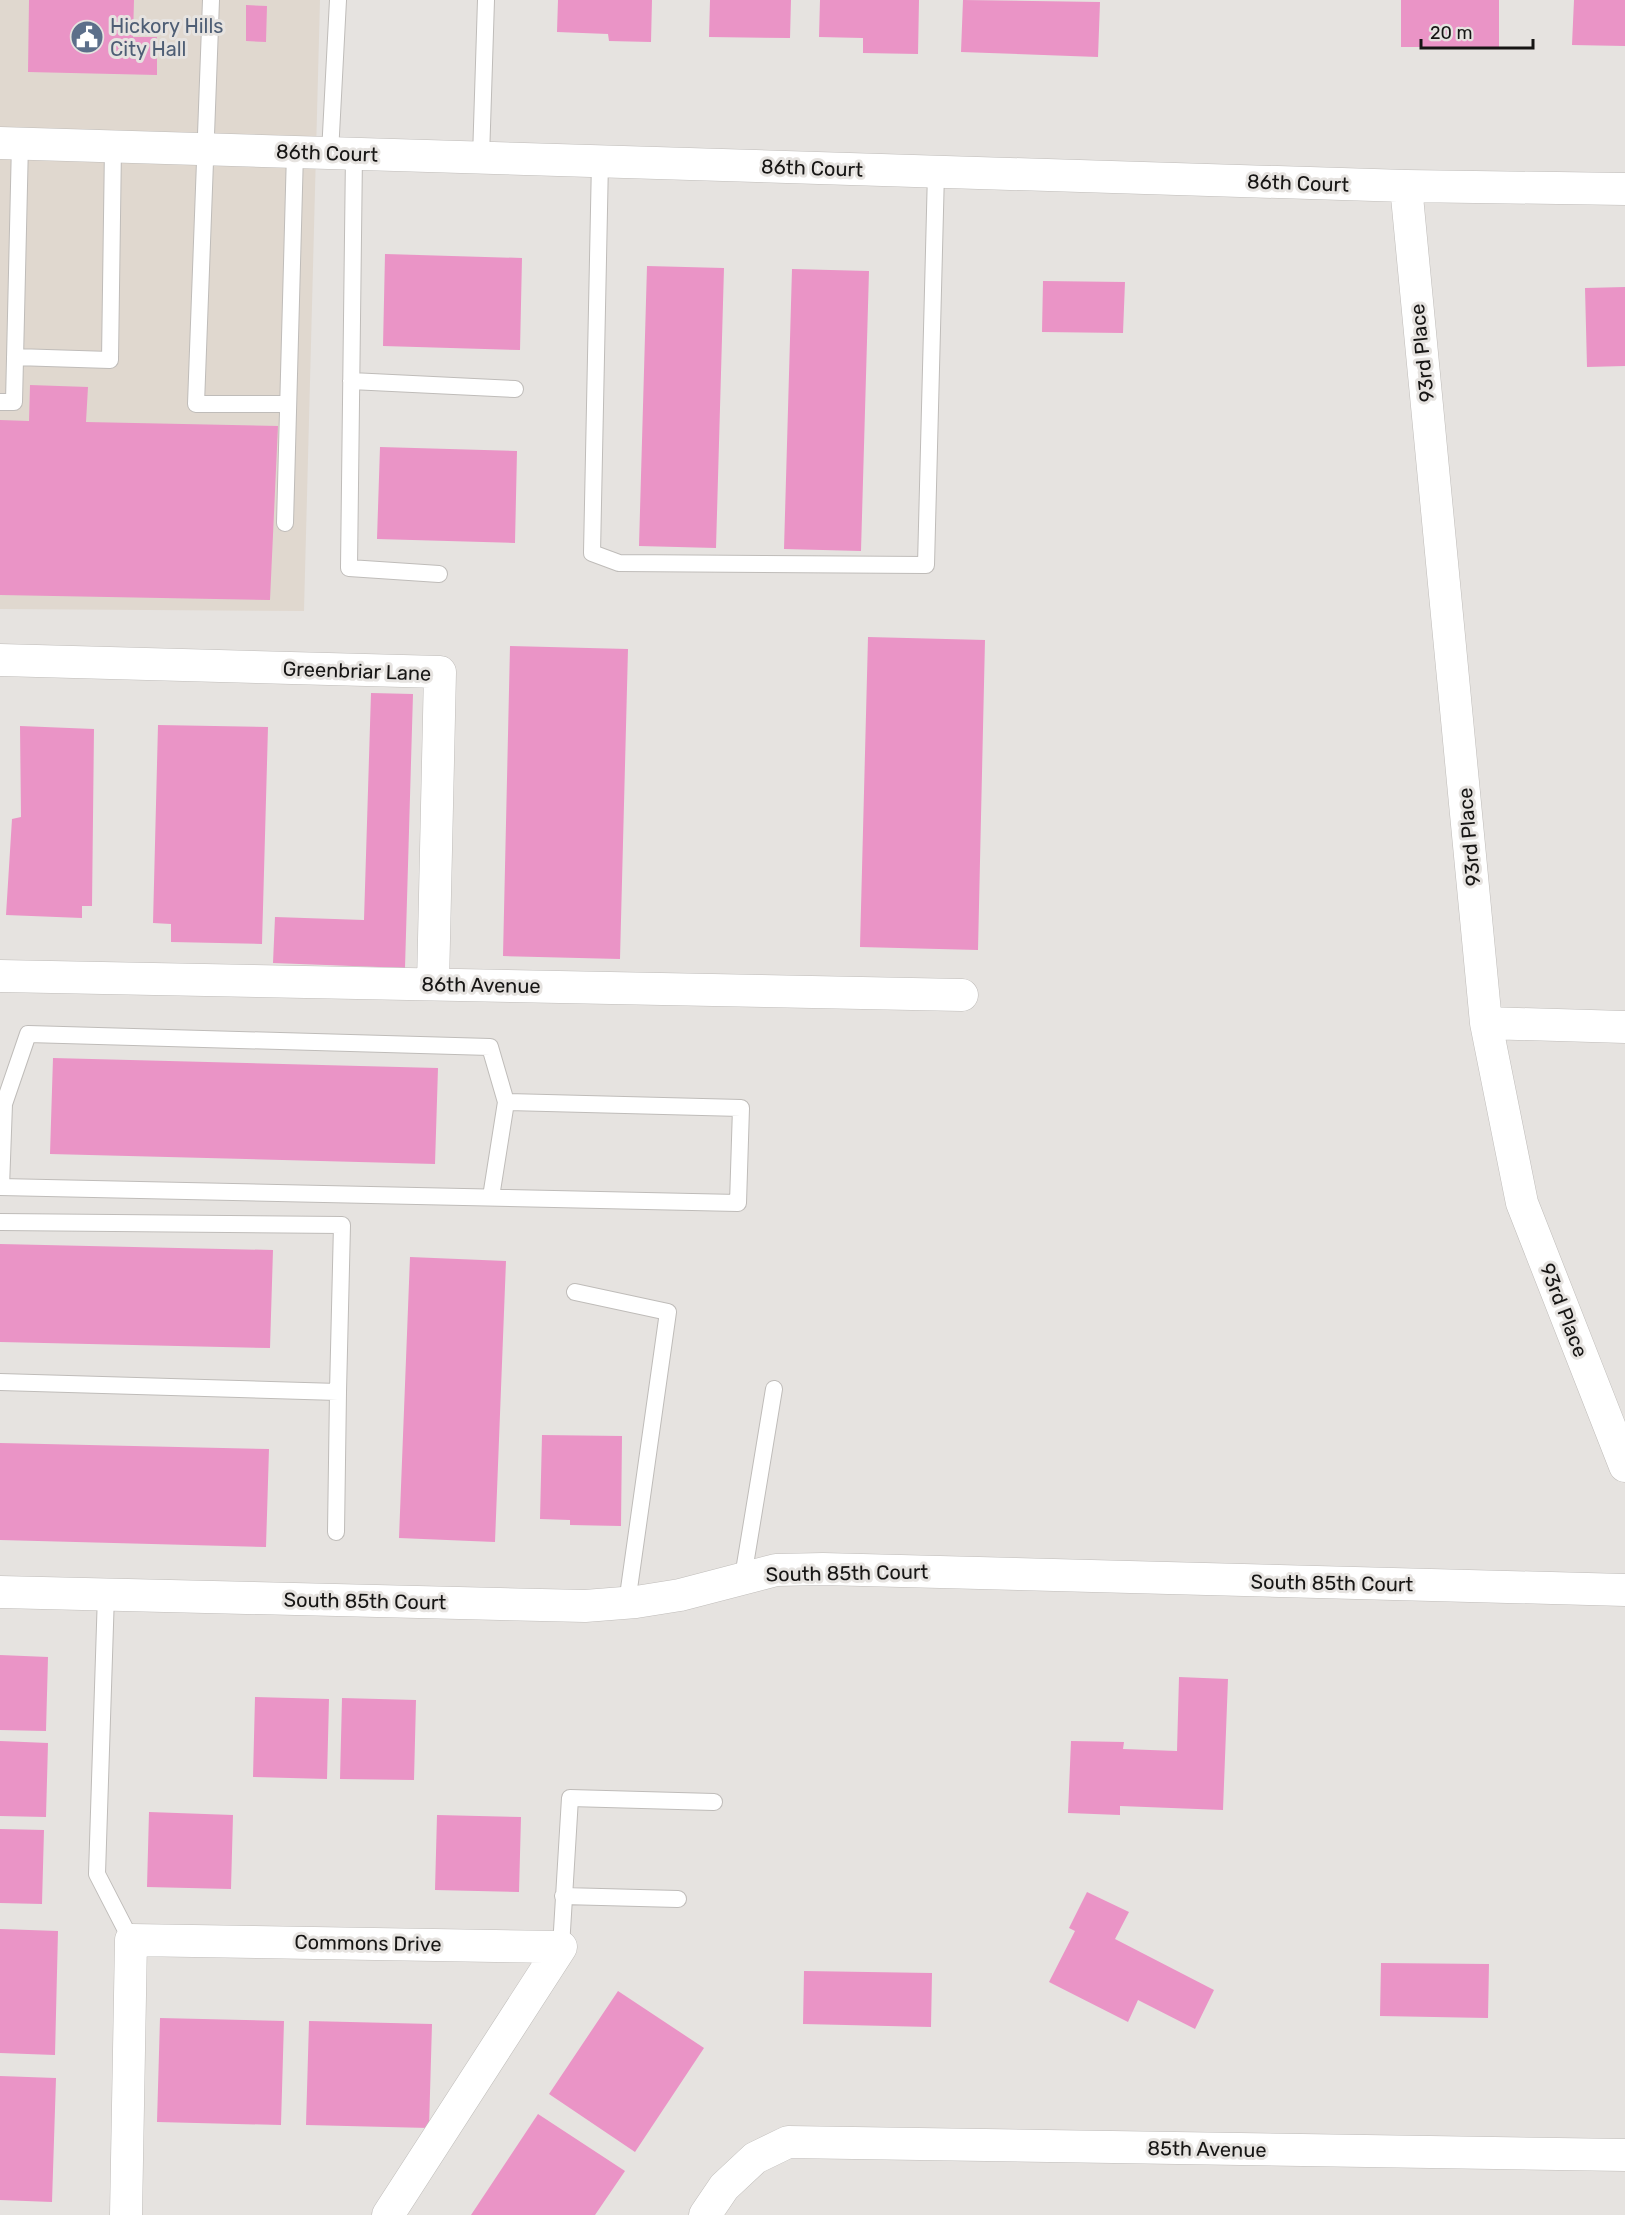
<svg xmlns="http://www.w3.org/2000/svg" width="1625" height="2215" viewBox="0 0 1625 2215" font-family="Rubik,sans-serif">
<rect width="100%" height="100%" fill="#e6e3e0"/>
<path fill="#e0d8cf" d="M0,0h320l-16,611 -304,-2z"/>
<path fill="#ea94c6" d="M29,0h105l-1,37h24v38l-129,-3z
M558,0h94l-1,42 -42,-1 -1,-7 -51,-2z
M710,0h81l-1,38 -81,-1z
M820,0h99l-1,54 -55,-1v-15l-44,-1z
M963,0l137,2 -2,55 -137,-5z
M1401,0h98v47h-98z
M1574,0h51v46l-53,-1z
M246,5l21,1 -1,36 -20,-1z
M385,254l137,4 -2,92 -137,-4z
M647,266l77,2 -8,280 -77,-2z
M792,269l77,2 -8,280 -77,-2z
M1043,281l82,1 -2,51 -81,-1z
M1625,287v79l-38,1 -2,-79z
M30,385l58,2 -2,35 192,4 -8,174 -270,-5v-175l29,1z
M380,447l137,4 -2,92 -138,-4z
M868,637l117,3 -7,310 -118,-3z
M510,646l118,3 -8,310 -117,-3z
M371,693l42,1 -8,274 -132,-5 2,-46 89,3z
M158,725l110,2 -6,217 -91,-2v-18l-18,-1z
M20,726l74,3 -2,177h-10v12l-76,-3 6,-96 9,-2z
M53,1058l385,10 -3,96 -385,-10z
M0,1244l273,6 -3,98 -270,-6z
M410,1257l96,4 -11,281 -96,-4z
M542,1435l80,1 -1,90 -51,-1v-5l-30,-1z
M0,1443l269,6 -3,98 -266,-7z
M0,1655l48,2 -2,74 -46,-1z
M1179,1677l49,2 -5,131 -103,-4v9l-52,-2 3,-72 53,1 -1,7 54,2z
M255,1697l74,2 -2,80 -74,-2z
M342,1698l74,2 -2,80 -74,-1z
M0,1741l48,2 -2,74 -46,-1z
M149,1812l84,3 -2,74 -84,-2z
M437,1815l84,2 -2,75 -84,-2z
M0,1829l44,1 -2,74 -42,-1z
M1087,1892l42,20 -14,27 99,51 -19,39 -57,-29 -10,22 -79,-40 26,-51 -6,-3z
M0,1929l58,2 -3,124 -55,-2z
M1381,1963l108,1 -1,54 -108,-2z
M804,1971l128,2 -1,54 -128,-3z
M618,1991l86,57 -69,104 -86,-58z
M160,2018l124,3 -3,104 -124,-3z
M309,2021l123,3 -3,104 -123,-3z
M0,2076l56,2 -4,124 -52,-2z
M538,2114l87,57 -30,44h-124z"/>
<g fill="none" stroke-linecap="round" stroke-linejoin="round">
<g stroke="#bfbcb9" stroke-width="18">
<path id="lane" d="M211,0l-15,404h92
M330,153l8,-153
M354,154l-5,414 90,6
M481,158l5,-158
M600,161l-8,392 27,10 307,2 10,-393
M15,357l95,3 3,-214
M351,381l164,8
M0,402h14l6,-259
M285,523l10,-371
M0,1187l738,16 3,-95 -235,-6
M1,1187l3,-83 24,-70 462,13 16,55 -15,95
M0,1222l342,3 -4,167 -338,-10
M575,1292l93,20 -41,291
M336,1532l2,-140
M743,1577l31,-188
M106,1594l-9,280 34,66
M563,1896l115,3
M561,1947l9,-149 144,4"/>
</g>
<g stroke="#bfbcb9" stroke-width="33">
<path id="street" d="M0,143l1406,43 219,3
M1406,186l80,837 36,180 103,263
M0,660l440,12 -7,312
M0,976l962,19
M1486,1023l139,4
M0,1592l585,14 51,-4 44,-7 96,-25 47,-1 802,21
M126,2215l5,-275 430,7 -173,268
M705,2215l19,-28 31,-29 33,-16 837,13"/>
</g>
<use href="#lane" stroke="#fff" stroke-width="16"/>
<use href="#street" stroke="#fff" stroke-width="32"/>
</g>
<defs>
<g id="civic-disc" transform="scale(1.725)"><circle r="9.5" fill="#5c6f8a" stroke="#e6e3e0"/><path d="M-.6-6.5H3V-4.5H.6V-3L4-1V1h2V6H-6V1h2V-1L-.6-3ZM-1.2 2.5V6h2.4V2.5Z" fill="#fff"/></g>
</defs>
<g fill-rule="evenodd">
<use href="#civic-disc" x="87" y="37"/>
</g>
<g text-anchor="middle" dominant-baseline="central" stroke-width="6" stroke-linejoin="round" paint-order="stroke">
<g font-size="20" fill="#4e5e75" stroke="#e6e3e0" text-anchor="start">
<text x="110" y="26">Hickory Hills<tspan x="110" dy="23">City Hall</tspan></text>
</g>
<g font-size="20" fill="#161514" stroke="#e6e3e0">
<text transform="translate(327 153) rotate(2)">86th Court</text>
<text transform="translate(812 168) rotate(2)">86th Court</text>
<text transform="translate(1298 183) rotate(2)">86th Court</text>
<text transform="translate(1422 353) rotate(-96)">93rd Place</text>
<text transform="translate(357 671) rotate(2)">Greenbriar Lane</text>
<text transform="translate(1469 837) rotate(-95)">93rd Place</text>
<text transform="translate(481 985) rotate(1)">86th Avenue</text>
<text transform="translate(1564 1310) rotate(69)">93rd Place</text>
<text transform="translate(847 1573) rotate(-1)">South 85th Court</text>
<text transform="translate(1332 1583) rotate(1)">South 85th Court</text>
<text transform="translate(365 1601) rotate(1)">South 85th Court</text>
<text transform="translate(368 1943) rotate(1)">Commons Drive</text>
<text transform="translate(1207 2149) rotate(1)">85th Avenue</text>
</g>
</g>
<path d="M1421 39v9h112v-9" fill="none" stroke="#161514" stroke-width="3"/>
<text x="1430" y="39" font-size="18" fill="#161514" stroke="#e6e3e0" stroke-width="4.5" paint-order="stroke">20 m</text>
</svg>
